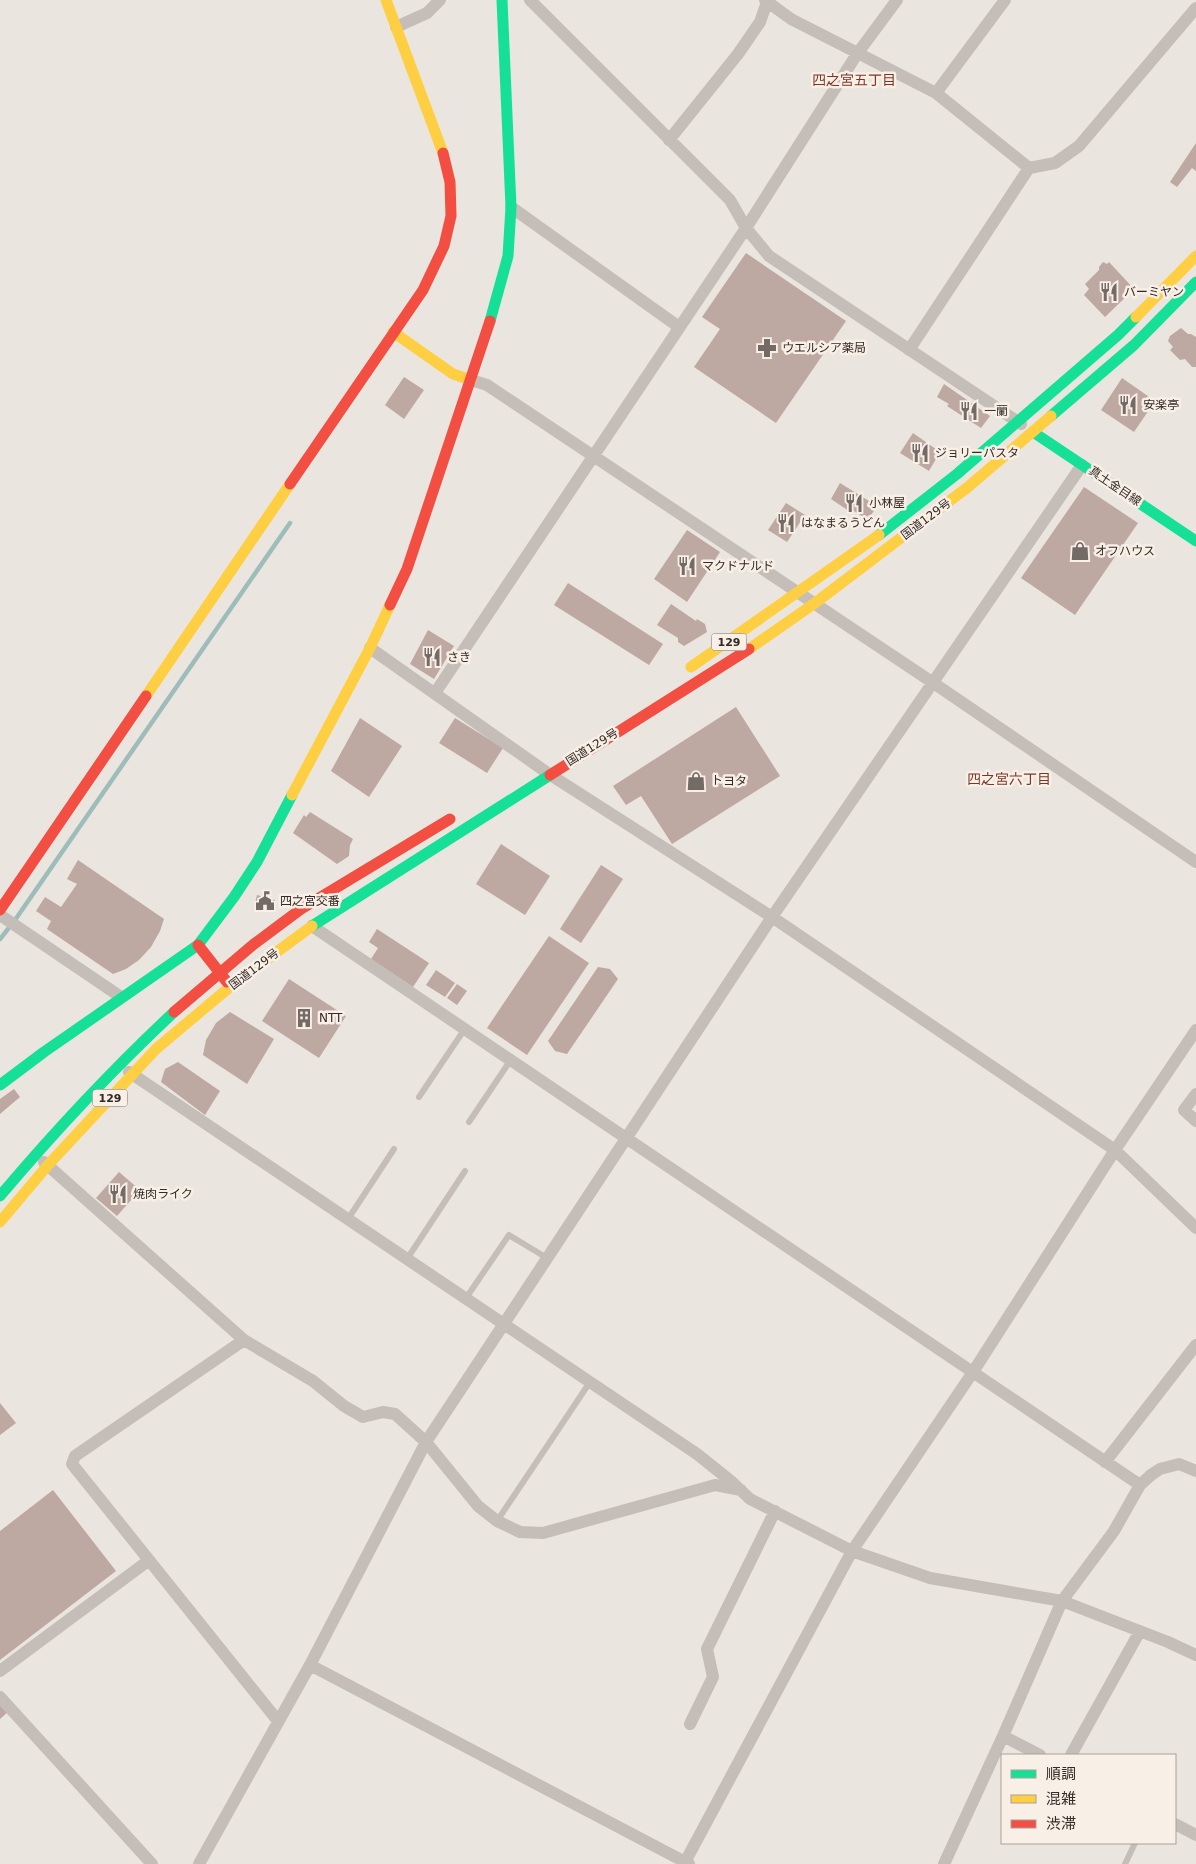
<svg xmlns="http://www.w3.org/2000/svg" width="1196" height="1864" viewBox="0 0 1196 1864" font-family="'DejaVu Sans','Noto Sans JP',sans-serif">
<rect width="100%" height="100%" fill="#ebe5df"/>
<g fill="none" stroke-linecap="round" stroke-linejoin="round">
<path stroke="#9dbcba" stroke-width="4.5" d="M15,920l275,-397
M0,939l8,-10"/>
</g>
<path fill="#bda8a2" d="M1196,143v28l-4,-3 -15,19 -7,-5z
M746,253l100,68 -70,102 -82,-56 26,-38 -18,-12z
M1103,262l4,2 2,-2 25,27 -29,28 -21,-22 5,-6 -4,-5 14,-14v-3z
M1181,328l7,6h3l5,3v30h-4l-7,-8 -5,1 -10,-10 3,-3 -5,-6 2,-5z
M404,377l20,13 -20,29 -19,-14z
M1122,378l33,23 -21,31 -33,-22z
M944,384l46,32 -9,12 -34,-22 2,-2 -12,-7z
M913,433l27,19 -11,19 -29,-18z
M840,483l37,23 -9,14 -17,-11 -2,2 -18,-12z
M1084,487l54,36 -63,92 -54,-37z
M786,503l19,12 -18,27 -19,-12z
M687,530l33,22 -33,50 -33,-23z
M568,583l95,61 -14,21 -95,-60z
M671,604l25,17 1,-2 8,5 2,8 -23,14 -6,-4v-4l-21,-13z
M428,630l26,16 -20,33 -24,-15z
M736,707l44,69 -108,68 -31,-48 -15,9 -13,-19z
M360,718l42,28 -33,51 -38,-26z
M455,718l48,30 -16,25 -48,-30z
M310,812l43,27 -3,6 -1,11 -12,8 -44,-31 11,-18 2,2z
M501,844l49,32 -25,39 -49,-31z
M78,860l86,59 -4,12 -9,16 -12,13 -13,9 -13,5 -66,-45 4,-8 -15,-10 9,-14 16,10 16,-23 -10,-5z
M601,865l22,14 -42,64 -21,-14z
M257,895l18,5 -3,8 -17,-5z
M377,929l52,34 -16,24 -42,-28 7,-11 -9,-6z
M549,936l40,27 -62,92 -40,-27z
M598,967l12,2 8,10 -51,75 -12,-3 -7,-10z
M436,970l19,13 -10,14 -19,-12z
M289,979l57,37 -27,42 -57,-37z
M457,984l10,7 -10,14 -10,-7z
M230,1012l44,27 -27,45 -44,-29 3,-15 10,-17z
M178,1062l42,29 -15,24 -44,-33 4,-13z
M14,1089l6,8 -20,17v-15z
M119,1172l21,18 -23,26 -21,-18z
M0,1403l16,20 -16,12z
M53,1490l63,81 -116,89v-129z
M0,1704l8,8 -8,7z"/>
<g fill="none" stroke-linecap="round" stroke-linejoin="round">
<path stroke="#c4bdb8" stroke-width="6" d="M419,1097l45,-67
M469,1122l41,-61
M348,1219l46,-70
M407,1259l58,-88
M466,1298l43,-63 38,23
M497,1521l93,-139
M1125,1864l10,-21"/>
<path stroke="#c4bdb8" stroke-width="12" d="M530,0l200,200 16,28 23,28 252,168
M765,0l26,19 145,74 93,75
M396,27l31,-14 13,-13
M936,93l69,-93
M669,140l69,-86 22,-32 7,-20
M511,207l168,120
M909,350l120,-182 26,-5 24,-17 117,-138
M471,380l16,5 445,297 264,180
M370,648l179,126 223,143 343,233 81,78
M435,693l311,-465 111,-174 40,-54
M0,915l121,82
M312,926l828,559
M129,1072l568,382 35,28 18,17 102,52 78,27 132,23 106,41 28,13
M1196,1094l-12,16 12,11
M44,1162l200,178
M1105,1462l91,-117
M310,1665l379,199
M0,1671l148,-110
M0,1697l152,167
M278,1721l-206,-257 3,-8 169,-116 69,41 31,25 19,11 20,-5 12,2 31,28 52,64 19,15 23,11 23,1 172,-48 26,5
M690,1724l23,-47 -6,-28 68,-138
M1003,1736l37,19
M1071,1755l69,-124
M1175,1824l21,11
M199,1864l111,-199 116,-223 346,-525 310,-452
M684,1864l168,-313 121,-179 142,-222 81,-120
M944,1864l59,-128 59,-135 52,-70 26,-46 11,-10 9,-6 19,-5 17,7"/>
<path stroke="#16e098" stroke-width="11" d="M490,321l18,-65 3,-49 -9,-207
M1051,416l83,-71 62,-63
M1033,432l163,109
M879,535l78,-61 161,-139 18,-18
M312,926l238,-151
M0,1085l44,-33 154,-107 36,-48 23,-35 35,-67
M0,1196c55,-65 112,-126 174,-184"/>
<path stroke="#ffcf43" stroke-width="11" d="M386,0l57,153
M1136,317l60,-61
M393,332l60,42 18,6
M749,649l66,-46 153,-116 83,-71
M691,667l188,-132
M146,696l144,-212
M292,795l78,-147 20,-43
M0,1222l48,-57 108,-116 75,-63 81,-60"/>
<path stroke="#f24e42" stroke-width="11" d="M290,484l133,-194 21,-44 7,-30 -1,-34 -7,-29
M390,605l17,-36 83,-248
M550,775l199,-126
M0,910l146,-214
M198,945l29,37
M174,1012l80,-68 47,-35 149,-90"/>
</g>
<defs>
<g id="restaurant-bare" transform="scale(1.5)"><path d="M-5-6h1v4h1v-4h1v4h1v-4h1v5L-1.5 .5V6h-2V.5L-5-1ZM5-6V6H3V1.5H1.5Q1.5-4 5-6Z" fill="#746b67" stroke="#f8efe6" stroke-width="2.5" paint-order="stroke"/></g>
<g id="pharmacy-bare" transform="scale(1.5)"><path d="M-2-6h4v4h4v4h-4v4h-4v-4h-4v-4h4Z" fill="#746b67" stroke="#f8efe6" stroke-width="2.5" paint-order="stroke"/></g>
<g id="shop-bare" transform="scale(1.5)"><path d="M-5-2.5h2.3a2.7 3.5 0 0 1 5.4 0H5L5.5 6h-11ZM-1.5-2.5h3a1.5 2.3 0 0 0-3 0Z" fill="#746b67" stroke="#f8efe6" stroke-width="2.5" paint-order="stroke"/></g>
<g id="civic-bare" transform="scale(1.5)"><path d="M-.6-6.5H3V-4.5H.6V-3L4-1V1h2V6H-6V1h2V-1L-.6-3ZM-1.2 2.5V6h2.4V2.5Z" fill="#746b67" stroke="#f8efe6" stroke-width="2.5" paint-order="stroke"/></g>
<g id="building-bare" transform="scale(1.5)"><path d="M-4-6H4V6H1V3H-1V6H-4ZM-2.5-4.3h1.7v1.8h-1.7ZM.8-4.3h1.7v1.8H.8ZM-2.5-1h1.7V.8h-1.7ZM.8-1h1.7V.8H.8Z" fill="#746b67" stroke="#f8efe6" stroke-width="2.5" paint-order="stroke"/></g>
</defs>
<g fill-rule="evenodd">
<use href="#restaurant-bare" x="1109" y="292"/>
<use href="#pharmacy-bare" x="767" y="348"/>
<use href="#restaurant-bare" x="1128" y="405"/>
<use href="#restaurant-bare" x="969" y="411"/>
<use href="#restaurant-bare" x="920" y="453"/>
<use href="#restaurant-bare" x="854" y="503"/>
<use href="#restaurant-bare" x="786" y="523"/>
<use href="#shop-bare" x="1080" y="551"/>
<use href="#restaurant-bare" x="687" y="566"/>
<use href="#restaurant-bare" x="432" y="657"/>
<use href="#shop-bare" x="696" y="781"/>
<use href="#civic-bare" x="265" y="901"/>
<use href="#building-bare" x="304" y="1018"/>
<use href="#restaurant-bare" x="118" y="1194"/>
</g>
<g text-anchor="middle" dominant-baseline="central" stroke-width="5" stroke-linejoin="round" paint-order="stroke">
<g fill="#f8efe6" stroke="#6f6560" stroke-width="1">
<rect x="711.5" y="633.5" width="35" height="17" rx="4"/>
<rect x="92.5" y="1089.5" width="35" height="17" rx="4"/>
</g>
<g font-size="11" font-weight="bold" fill="#342a27">
<text x="729" y="642">129</text>
<text x="110" y="1098">129</text>
</g>
<g font-size="12" fill="#342a27" stroke="#f8efe6" text-anchor="start">
<text x="1124" y="292">バーミヤン</text>
<text x="782" y="348">ウエルシア薬局</text>
<text x="1143" y="405">安楽亭</text>
<text x="984" y="411">一蘭</text>
<text x="935" y="453">ジョリーパスタ</text>
<text x="869" y="503">小林屋</text>
<text x="801" y="523">はなまるうどん</text>
<text x="1095" y="551">オフハウス</text>
<text x="702" y="566">マクドナルド</text>
<text x="447" y="657">さき</text>
<text x="711" y="781">トヨタ</text>
<text x="280" y="901">四之宮交番</text>
<text x="319" y="1018">NTT</text>
<text x="133" y="1194">焼肉ライク</text>
</g>
<g font-size="12" fill="#342a27" stroke="#f8efe6">
<text transform="translate(1115 486) rotate(34)">真土金目線</text>
<text transform="translate(926 519) rotate(-37)">国道129号</text>
<text transform="translate(592 747) rotate(-32)">国道129号</text>
<text transform="translate(254 969) rotate(-37)">国道129号</text>
</g>
<g font-size="14" fill="#7e3525" stroke="#f8efe6">
<text x="854" y="80">四之宮五丁目</text>
<text x="1009" y="779">四之宮六丁目</text>
</g>
</g>
<rect x="1001" y="1754" width="175" height="90" fill="#f8efe6" stroke="#aaa09a"/>
<rect x="1011" y="1770" width="25" height="8" fill="#16e098" stroke="#aaa09a"/>
<text x="1046" y="1779" font-size="15" fill="#342a27">順調</text>
<rect x="1011" y="1795" width="25" height="8" fill="#ffcf43" stroke="#aaa09a"/>
<text x="1046" y="1804" font-size="15" fill="#342a27">混雑</text>
<rect x="1011" y="1820" width="25" height="8" fill="#f24e42" stroke="#aaa09a"/>
<text x="1046" y="1829" font-size="15" fill="#342a27">渋滞</text>
</svg>
